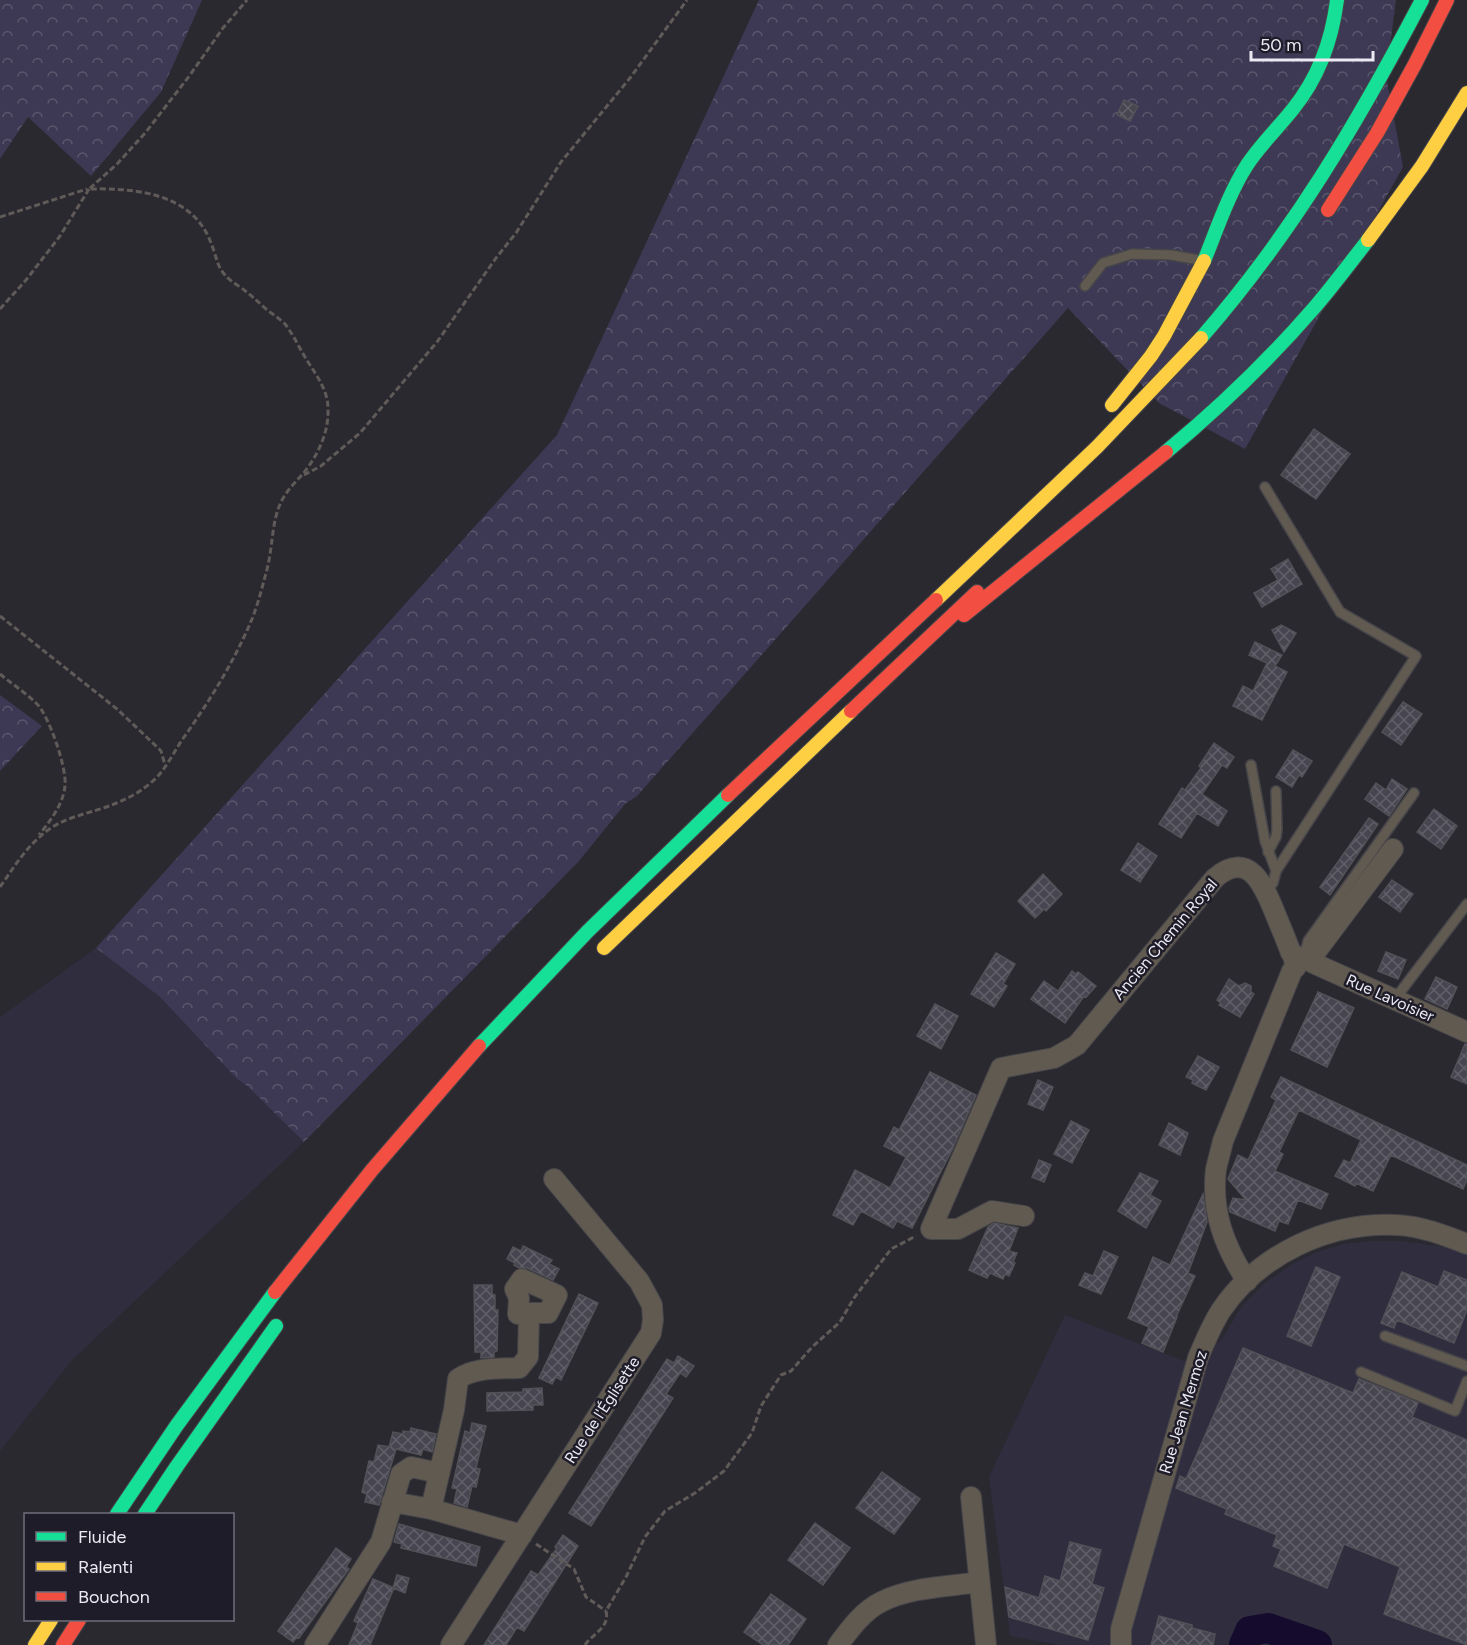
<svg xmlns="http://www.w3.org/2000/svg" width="1467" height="1645" viewBox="0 0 1467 1645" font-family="Figtree,sans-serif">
<defs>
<pattern id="forest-crowns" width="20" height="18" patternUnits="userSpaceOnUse" patternTransform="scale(1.5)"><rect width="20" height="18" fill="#3d3954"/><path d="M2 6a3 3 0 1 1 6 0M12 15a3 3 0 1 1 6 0" fill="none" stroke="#59566d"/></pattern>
<pattern id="building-cross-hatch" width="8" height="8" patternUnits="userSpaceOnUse" patternTransform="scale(1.5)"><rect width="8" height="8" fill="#474550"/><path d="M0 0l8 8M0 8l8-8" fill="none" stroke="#62606a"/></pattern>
</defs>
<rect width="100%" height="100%" fill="#2a2930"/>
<path fill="#302d3f" d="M96,948l64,49 77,82 9,6 58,57 -232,218 -72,91v-434z
M1371,1241h30l66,9v395h-407l-50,-9 -21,-159 76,-162 119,46 37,-20 20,-34 25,-25 28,-19 23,-11 27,-8z"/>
<path fill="url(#forest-crowns)" d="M0,0h202l-41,92 -70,84 -63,-59 -28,42z
M759,0h637l-10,76 17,91 -158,282 -86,-46 -91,-95 -431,488 -12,8 -46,57 -275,281 -58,-57 -9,-6 -77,-82 -64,-49 461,-513z
M0,695l42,31 -42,45z"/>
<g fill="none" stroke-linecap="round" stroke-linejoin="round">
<path stroke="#150b2c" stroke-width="30" d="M1244,1645l6,-14 18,-3 49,17"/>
</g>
<path fill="url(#building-cross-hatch)" stroke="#525157" stroke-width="1.5" d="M1124,100l14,6 -8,15 -13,-6z
M1314,429l36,25 -34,45 -35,-24z
M1288,559l14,25 -40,23 -8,-14 24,-13 -7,-11z
M1281,625l15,8 -12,19 -12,-22z
M1255,642l27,13 -7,11 12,6 -25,48 -29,-14 10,-20 10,5 14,-28 -18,-8z
M1403,702l19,12 -21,31 -19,-13z
M1214,743l20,14 -7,11 -5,-3 -20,29 25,17 -9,15 -21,-13 -16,25 -22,-14 23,-36 3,2 16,-22 -2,-2z
M1293,750l19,11 -10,16 -3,-2 -7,12 -16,-10z
M1392,779l15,10 -18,27 -24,-17 11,-16 10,7z
M1434,809l23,17 -16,23 -24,-17z
M1369,818l9,6 -48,71 -10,-8z
M1138,843l19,13 -17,26 -19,-12z
M1043,874l19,20 -16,17 -2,-2 -9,9 -17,-17z
M1392,880l21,14 -13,18 -21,-15z
M1386,952l20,8 -8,19 -20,-8z
M996,953l19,11 -12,20 4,2 -13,21 -23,-13z
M1072,971l4,3 2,-2 18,14 -10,11 -2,-1 -19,27 -34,-24 13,-18 14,10z
M1436,977l21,10 -10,22 -22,-10z
M1229,979l10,7 6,-3 6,3v6l3,2 -14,23 -21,-12 2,-2 -4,-3z
M1318,992l36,16 -27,59 -36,-17z
M935,1004l23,12 -17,33 -24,-13z
M1465,1044h2v40l-16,-7z
M1198,1056l21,11 -13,23 -14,-7 1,-3 -7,-3z
M930,1072l46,23 -24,55 -40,78 -15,-7 -4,7 -32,-17 -8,14 -20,-10 22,-45 35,18 16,-31 -22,-11 10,-19 5,3z
M1281,1077l186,88v15l-4,9 -72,-34 -18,36 -17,-8 -1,3 -20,-10 9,-16 6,3 11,-23 -62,-30 -20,42 4,2 -8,17 53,23 -7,15 -23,-9 -10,24 -9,-3 -4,10 -45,-19 -1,-4 4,-10 13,2 -18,-21 10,-24 10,5 28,-60 -5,-3z
M1038,1080l15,7 -10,23 -15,-6z
M1071,1121l18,9 -17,33 -18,-9z
M1169,1123l19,10 -8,22 -21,-10z
M1039,1160l12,5 -7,17 -12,-5z
M1140,1173l18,8 -8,14 11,6 -15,27 -28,-17z
M1203,1194l4,28 -19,51 7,3 -19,41h1l-14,35 -21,-9 7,-16 -21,-9 25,-61 17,8z
M994,1223l24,5 -9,23 8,2 -4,9 2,1 -6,13 -4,-2 -2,5 -13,-6 -3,5 -18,-8 19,-43z
M523,1246l29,14 -3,4 10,5 -6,11 -26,-12h-8l-5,-3 1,-2 -8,-4 6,-12 8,4z
M1104,1251l14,6 -17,37 -22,-9 6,-12 8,3z
M1316,1267l24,10 -29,69 -24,-10z
M1444,1271l23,9v30l-13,33 -57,-23 -3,8 -13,-5 21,-51 36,15z
M474,1285h18v9l3,1v15h3l-1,41 -3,1v5l-13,1v-6h-6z
M579,1294l19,9 -37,77 -5,-3 -4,7 -13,-6z
M1243,1348l110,45 6,-14 45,18 14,6 -6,14 55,23v205l-83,-31 16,-47 -56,-23 -17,44 -53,-22 7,-17 -8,-3 4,-11 -52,-21 2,-5 -51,-21 4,-12 6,3z
M678,1356l16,10 -8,11 -6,-4 -14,21 7,4 -82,128 -22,-13 98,-154 7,4z
M542,1388l1,17h-10v5l-46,1v-18l36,-1v-3z
M472,1423l14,3 -10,42 4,1 -4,18 -4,-1 -5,21 -13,-4 3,-14 -5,-1 13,-57 5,2z
M411,1428l25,6 -4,18 -9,-3 -2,6 -25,-6 -17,56 -14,-3 2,-8 -5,-2 7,-31 5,1 4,-17 13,2h-2l4,-15 10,2v-3l7,1z
M882,1472l38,27 -26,35 -38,-26z
M815,1523l35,25 -27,37 -35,-25z
M399,1524l81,23 -4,19 -75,-18 1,-4 -8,-2z
M563,1535l15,11 -54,85 -7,-4 -11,18h-22l47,-74 7,4 19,-27 -2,-1z
M1070,1542l31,8 -9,34 12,4 -16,52 -79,-23 -4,-30 34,11 6,-22 15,5z
M336,1548l15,11 -5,8 3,2 -50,69 -2,-1 -4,5 -15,-11z
M397,1575l12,3 -4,15 -12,-5z
M373,1579l21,9 -24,57h-21l9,-22 -4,-2z
M771,1594l35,25 -18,26h-25l-19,-13z
M1159,1616l33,9v3l23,6 -2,11h-62z"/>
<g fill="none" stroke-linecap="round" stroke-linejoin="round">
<g stroke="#46454a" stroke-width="12">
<path id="lane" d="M1085,286l18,-23 29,-9 39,1 28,5
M1265,487l75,125 76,44 -140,215 -3,12 -7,6
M1251,765l14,76 11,30
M1268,852l8,-15 1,-8 -1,-38
M1306,950l2,-9 106,-148
M1395,999l72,-95
M1385,1336l82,30
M1361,1372l94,39 12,-30"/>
</g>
<g stroke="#46454a" stroke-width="22">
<path id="street" d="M1312,955l3,-2 78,-104
M1313,963l154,69
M1024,1216l-32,-5 -34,18h-27l70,-161 53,-10 23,-13 138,-167c36,-31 51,13 62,40 5,12 10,24 14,35l4,2 -1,5 2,7 -4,4 -69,170c-2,9 -5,19 -7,28 -5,42 8,77 31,112
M971,1497l15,148
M392,1502l39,7 91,26
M431,1509l23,-99 4,-31c16,-12 42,-10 61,-11l9,-11 1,-44 -11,1 1,-16 -4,-9 7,-10 35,16 -9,18h-19
M315,1645l66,-103 20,-68 10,-7 28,6
M451,1645l200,-312 2,-13 -1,-15 -13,-24 -85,-102
M838,1645c12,-16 25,-34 43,-43 29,-15 66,-15 98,-20
M1121,1645v-16l77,-271c7,-17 14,-34 24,-49 39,-56 107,-87 174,-84 25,1 48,10 71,19"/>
</g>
<g stroke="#46454a" stroke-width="16">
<path id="fast" d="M1204,261c13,-32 24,-66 43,-96 13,-20 31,-37 46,-56 26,-32 39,-69 44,-109
M1201,338c91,-104 157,-216 221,-338
M1166,452c53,-44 103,-92 148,-144 19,-22 36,-45 54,-68
M479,1046l109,-115 140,-136
M117,1514l60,-89 98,-133
M145,1514l32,-48 99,-140"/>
</g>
<g stroke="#46454a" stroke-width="16">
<path id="slow" d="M1368,240l54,-74 45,-73
M1112,405l39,-49 13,-20 40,-75
M936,600l161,-153 104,-109
M604,948l247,-237
M35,1645l16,-25"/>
</g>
<g stroke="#46454a" stroke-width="16">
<path id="jam" d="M1328,210l49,-77 38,-69 32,-64
M964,615l202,-163
M851,711l126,-119
M728,795l208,-195
M275,1292l97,-122 107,-124
M63,1645l16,-25"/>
</g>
<path stroke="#605b58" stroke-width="3" stroke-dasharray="6 3" stroke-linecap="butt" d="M0,217l87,-28
M0,309l26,-29 34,-44 29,-47
M304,475l17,-9 39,-33 77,-91 59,-84 20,-25 45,-71 69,-84 57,-78
M0,616l117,93 39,37 5,5 4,14
M0,674c12,10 26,19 37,30 12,12 30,64 28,82 -2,19 -15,35 -26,49
M0,887c16,-23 30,-46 54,-61 17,-10 36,-13 55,-20 17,-6 36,-16 49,-30 9,-10 16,-24 24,-36 27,-38 52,-78 70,-121 6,-15 10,-31 14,-46 7,-23 5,-50 15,-71 5,-10 13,-19 21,-27 15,-18 27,-42 26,-66 0,-17 -9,-30 -18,-44 -9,-13 -15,-28 -25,-41 -6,-6 -13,-10 -19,-15 -9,-8 -16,-15 -26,-22 -27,-17 -20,-26 -32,-51 -21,-44 -77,-48 -119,-47l28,-25 29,-32 44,-57 33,-47 24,-28
M536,1544l38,25 12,28 20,14
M585,1645c8,-12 25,-17 21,-34l20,-34 19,-40 20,-26 30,-18 29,-22 28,-38 9,-27 20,-31 10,-4 21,-24 28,-25 14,-24 37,-49 25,-13"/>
<use href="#lane" stroke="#615a51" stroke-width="9"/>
<use href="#street" stroke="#615a51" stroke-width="20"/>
<use href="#fast" stroke="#16e098" stroke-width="14"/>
<use href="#slow" stroke="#ffcf43" stroke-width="14"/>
<use href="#jam" stroke="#f24e42" stroke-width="14"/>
</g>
<g text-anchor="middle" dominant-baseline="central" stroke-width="5" stroke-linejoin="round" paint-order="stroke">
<g font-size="16" fill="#ebeaf3" stroke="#1e1c29">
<text transform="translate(1165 939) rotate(-50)">Ancien Chemin Royal</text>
<text transform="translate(1390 998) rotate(24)">Rue Lavoisier</text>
<text transform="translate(602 1410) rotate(-57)">Rue de l'Églisette</text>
<text transform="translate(1183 1412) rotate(-73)">Rue Jean Mermoz</text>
</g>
</g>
<rect x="24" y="1513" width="210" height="108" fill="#1e1c29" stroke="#706e7a" stroke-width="1.5"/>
<rect x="36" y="1532" width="30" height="9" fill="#16e098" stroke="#706e7a" stroke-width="1.5"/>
<text x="78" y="1543" font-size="18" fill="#ebeaf3">Fluide</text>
<rect x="36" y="1562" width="30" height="9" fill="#ffcf43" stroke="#706e7a" stroke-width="1.5"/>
<text x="78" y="1573" font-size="18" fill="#ebeaf3">Ralenti</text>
<rect x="36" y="1592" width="30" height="9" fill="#f24e42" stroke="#706e7a" stroke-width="1.5"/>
<text x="78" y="1603" font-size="18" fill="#ebeaf3">Bouchon</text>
<path d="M1251 51v9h122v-9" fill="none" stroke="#ebeaf3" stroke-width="3"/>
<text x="1260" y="51" font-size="18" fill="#ebeaf3" stroke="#1e1c29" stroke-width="4.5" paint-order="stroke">50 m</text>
</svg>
